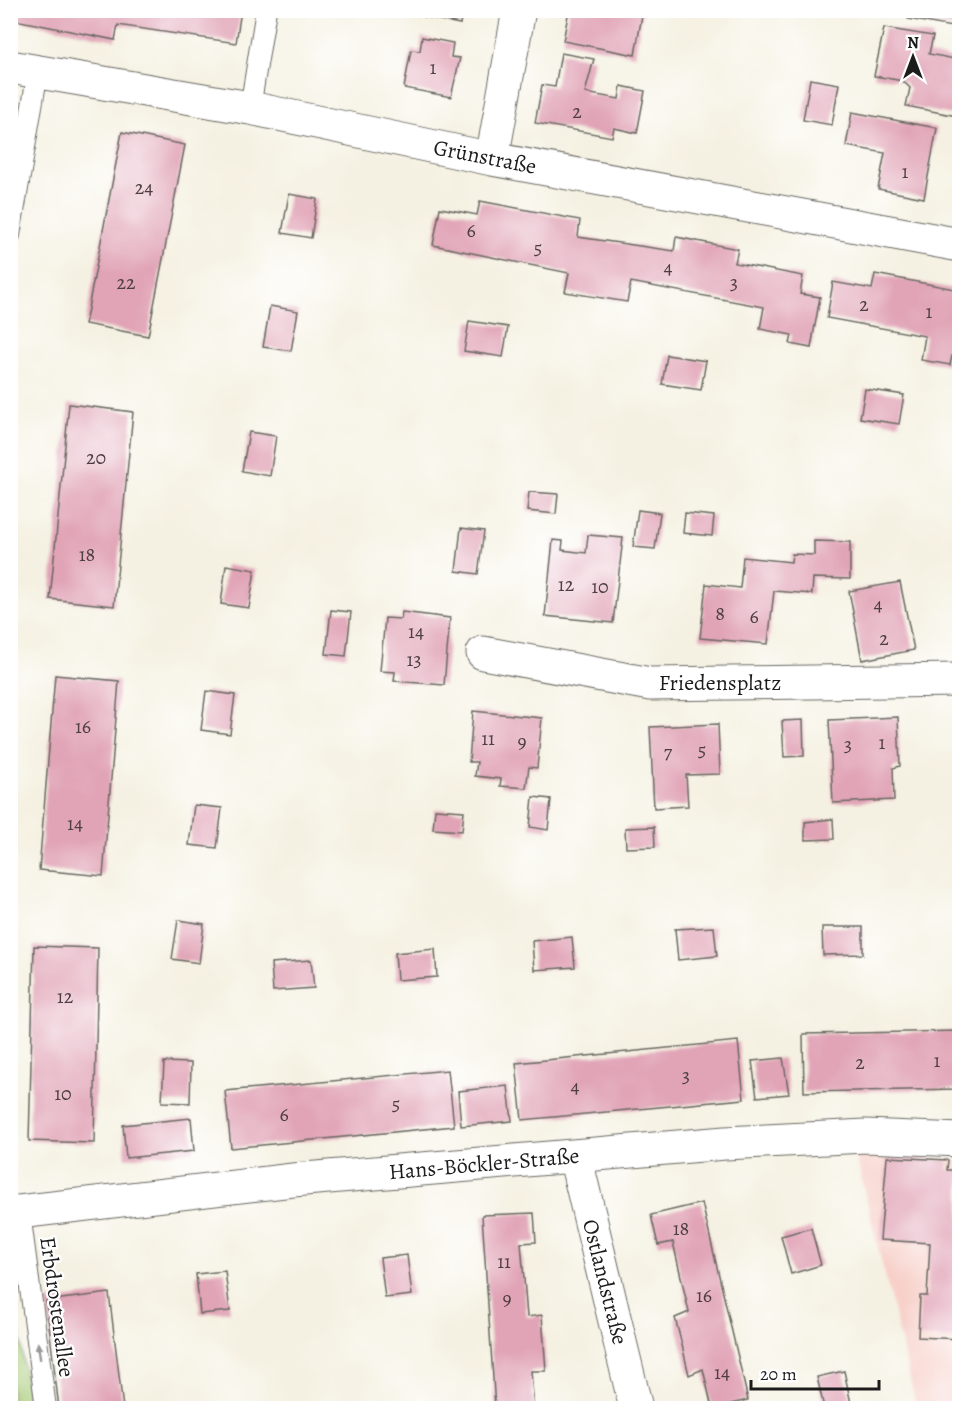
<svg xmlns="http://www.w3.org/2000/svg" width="970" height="1419" viewBox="0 0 970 1419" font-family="Alegreya,serif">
<rect width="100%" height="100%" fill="#fff"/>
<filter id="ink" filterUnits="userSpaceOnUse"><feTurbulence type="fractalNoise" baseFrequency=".0167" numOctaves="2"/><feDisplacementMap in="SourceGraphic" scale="12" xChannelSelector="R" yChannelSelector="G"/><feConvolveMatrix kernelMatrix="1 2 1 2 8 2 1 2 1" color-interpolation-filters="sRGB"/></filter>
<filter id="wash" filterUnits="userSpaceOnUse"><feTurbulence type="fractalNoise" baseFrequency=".008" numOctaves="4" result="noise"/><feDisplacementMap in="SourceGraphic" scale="24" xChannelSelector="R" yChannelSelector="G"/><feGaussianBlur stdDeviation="1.35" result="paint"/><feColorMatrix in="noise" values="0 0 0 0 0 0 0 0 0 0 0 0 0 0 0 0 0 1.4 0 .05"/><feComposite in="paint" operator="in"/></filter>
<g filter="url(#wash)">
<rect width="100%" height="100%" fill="#f5f1e2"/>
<path fill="#f7d0c9" d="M855,1152l104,8v248h-42z"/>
<path fill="#a4c973" stroke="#607248" stroke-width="1.5" d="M10,1274h2l17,134h-18z"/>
<g id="blocks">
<path fill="#e1a4b7" d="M10,10h231l-5,33 -118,-18 -3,15 -105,-21z
M391,10h90l-1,6 -18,-4 -2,12z
M569,10h74l-8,45 -72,-14z
M899,10h61v3l-3,15 -49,-9 1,-5z
M884,28l49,8 -4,18 31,6 -3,56 -51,-10 4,-18 -7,-7 -29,-5z
M422,37l31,6 -2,14 9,1 -9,39 -47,-9 7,-38 9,1z
M561,53l33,6 -9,34 34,6 2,-13 24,5 -8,42 -23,-5 -2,9 -77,-14 7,-38 13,2z
M810,79l29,5 -7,41 -29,-5z
M852,112l85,16 -13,70 -46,-9 7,-36 -39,-7z
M122,132l63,13 -37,191 -63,-12z
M289,194l28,5 -6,39 -29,-5z
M480,201l100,19 -2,17 96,14 2,-14 62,12 -3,14 68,13 -3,18 20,3 -9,51 -21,-4 2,-9 -32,-6 4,-22 -133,-25 -4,20 -62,-10 4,-19 -136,-28 7,-37 37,7z
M875,274l85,16v67l-8,-1 -2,9 -29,-5 4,-24 -98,-18 6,-36 39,7z
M270,306l28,5 -7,40 -28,-4z
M469,321l39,6 -5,30 -39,-6z
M667,355l39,6 -5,29 -39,-6z
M865,389l39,6 -5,29 -39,-6z
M69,404l64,8 -19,194 -64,-7z
M249,432l27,4 -6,40 -28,-5z
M529,492l29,2 -2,20 -29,-3z
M638,510l22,3 -5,36 -22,-2z
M685,513l29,3 -2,20 -29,-3z
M461,528l23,3 -6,43 -22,-3z
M588,535l35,3 -10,85 -68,-7 8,-76 10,1 -1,9 24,3z
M814,541l36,1v37l-37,-1 -1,16 -38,-3 -6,53 -68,-6 6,-54 34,4 3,-31 48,5 1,-8 22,1z
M226,565l29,5 -6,38 -28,-4z
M900,582l14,68 -52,10 -13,-69z
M331,610l20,2 -5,44 -20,-2z
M402,612l48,6 -6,67 -50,-4 1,-9 -15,-1 5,-53 16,1z
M55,675l64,6 -16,195 -64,-6z
M206,691l29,4 -5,39 -29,-4z
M473,711l69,7 -5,50 -8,-1 -3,21 -26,-2 1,-7 -26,-3 2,-14h-8z
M898,717l2,49 -7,2 1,32 -61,3 -4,-83z
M803,720l1,36 -20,1 -2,-36z
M718,724l2,50 -34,1 2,31 -34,2 -4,-81z
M533,797l18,2 -3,31 -18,-3z
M194,805l28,3 -5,40 -28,-3z
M435,809l29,2 -2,20 -29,-2z
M833,819l1,20 -29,1v-18z
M654,827l1,20 -29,1 -1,-20z
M178,920l26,4 -5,39 -27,-4z
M714,927l3,29 -39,4 -3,-31z
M822,927h41v27l-40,1z
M572,937l3,30 -41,3 -2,-29z
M34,946l64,2 -4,195 -65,-2z
M435,949l2,28 -40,3 -2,-27z
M311,960l3,28 -41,3 -2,-28z
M960,1031v58l-156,3 -1,-58z
M738,1041l6,58 -222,21 -6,-57z
M783,1058l6,36 -32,3 -5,-36z
M164,1062l27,1 -1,40 -28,-1z
M448,1070l6,56 -223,22 -6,-57z
M508,1086l4,35 -51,5 -3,-35z
M191,1118l3,33 -68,7 -3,-33z
M887,1157l61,3 -1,10h13v169l-42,-2 2,-41h7l3,-53 -50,-3z
M702,1203l46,197 -36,8 -9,-39 -14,6 -7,-30 -7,-27 14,-6 -16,-70 -15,3 -7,-30z
M534,1213l2,29 -15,1 3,36 3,38 15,-2 4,56h-15l3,37h-39l-13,-193z
M811,1228l10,37 -30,9 -10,-38z
M407,1255l5,40 -27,3 -5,-40z
M225,1271l5,40 -30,3 -4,-40z
M109,1293l14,115h-64l-13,-107z
M844,1371l8,37h-28l-7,-31z"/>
</g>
</g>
<g filter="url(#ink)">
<use href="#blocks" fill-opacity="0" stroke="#686761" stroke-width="1.5"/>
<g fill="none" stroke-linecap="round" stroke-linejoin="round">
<g stroke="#686761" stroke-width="22">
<path id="lane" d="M250,108l16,-98
M10,235l28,-164
M20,1213l26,195"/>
</g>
<g stroke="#686761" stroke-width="35">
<path id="street" d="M10,67l240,41 242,51 468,86
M492,159l27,-149
M483,653l167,31 310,-4
M575,1156l61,252
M10,1213l283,-33 432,-37 141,-7 94,4"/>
</g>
<use href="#lane" stroke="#fff" stroke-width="20"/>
<use href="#street" stroke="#fff" stroke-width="33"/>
</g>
<defs><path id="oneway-solid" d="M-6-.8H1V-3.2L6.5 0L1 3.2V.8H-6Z" transform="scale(1.5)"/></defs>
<use fill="#999" href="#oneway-solid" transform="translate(39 1351) rotate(-98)"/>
</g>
<g text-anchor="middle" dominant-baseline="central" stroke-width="4.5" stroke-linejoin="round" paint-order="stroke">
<g font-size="20" fill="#4d3e43">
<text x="433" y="67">1</text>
<text x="577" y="111">2</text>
<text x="905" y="171">1</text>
<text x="144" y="187">24</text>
<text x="471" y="230">6</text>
<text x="538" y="247">5</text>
<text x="668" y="267">4</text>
<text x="126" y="282">22</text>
<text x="734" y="282">3</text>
<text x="864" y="304">2</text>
<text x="929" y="311">1</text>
<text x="96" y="457">20</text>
<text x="87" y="554">18</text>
<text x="566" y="584">12</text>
<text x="600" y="586">10</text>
<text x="878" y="604">4</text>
<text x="720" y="613">8</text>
<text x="754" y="616">6</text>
<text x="416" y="631">14</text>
<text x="884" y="638">2</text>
<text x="414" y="659">13</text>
<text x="83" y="726">16</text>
<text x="488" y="738">11</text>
<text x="522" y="741">9</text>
<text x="882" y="742">1</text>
<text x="848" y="744">3</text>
<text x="702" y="749">5</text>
<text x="668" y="751">7</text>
<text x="75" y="823">14</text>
<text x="65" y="996">12</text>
<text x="937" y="1060">1</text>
<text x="860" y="1062">2</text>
<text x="686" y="1075">3</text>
<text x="575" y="1086">4</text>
<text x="63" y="1093">10</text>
<text x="396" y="1103">5</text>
<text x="284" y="1114">6</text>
<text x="681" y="1228">18</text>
<text x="504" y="1261">11</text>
<text x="704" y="1295">16</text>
<text x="507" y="1298">9</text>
<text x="722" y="1372">14</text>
</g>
<g font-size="22" fill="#1c1c1c" stroke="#fff">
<text transform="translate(485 157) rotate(11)">Grünstraße</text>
<text x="720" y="683">Friedensplatz</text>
<text transform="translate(484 1164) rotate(-5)">Hans-Böckler-Straße</text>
<text transform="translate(605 1282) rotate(76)">Ostlandstraße</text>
<text transform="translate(57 1307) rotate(82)">Erbdrostenallee</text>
</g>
</g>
<rect width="970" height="1419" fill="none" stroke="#fff" stroke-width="36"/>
<g transform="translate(913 57)" stroke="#ffffff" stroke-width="4.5" paint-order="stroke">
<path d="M0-4.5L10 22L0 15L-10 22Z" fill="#1c1c1c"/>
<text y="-9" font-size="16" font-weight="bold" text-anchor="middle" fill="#1c1c1c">N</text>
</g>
<path d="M751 1380v9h128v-9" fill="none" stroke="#1c1c1c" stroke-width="3"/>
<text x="760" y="1380" font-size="18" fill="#1c1c1c" stroke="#ffffff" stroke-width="4.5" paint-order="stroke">20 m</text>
</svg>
